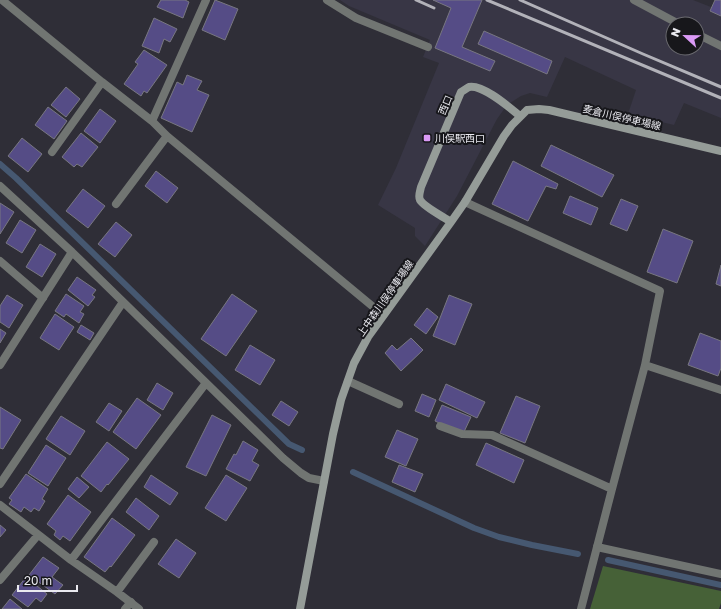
<svg xmlns="http://www.w3.org/2000/svg" width="721" height="609" viewBox="0 0 721 609" font-family="'Golos Text','Noto Sans JP',sans-serif">
<rect width="100%" height="100%" fill="#2f2e37"/>
<path fill="#383645" fill-rule="evenodd" d="M340,0h353l28,11v107l-37,-15 -10,22 -46,-11 8,-24 -71,-33 -18,40 -17,-4 -9,3 -14,9 -10,14 -40,77 -32,50 -10,-10v-8l-37,-23 18,-37 43,-105 -16,-6 7,-17 -81,-34zM673,24h24v24h-24z"/>
<path fill="#466137" d="M603,566l118,25v12l-2,6h-129z"/>
<g fill="none" stroke-linecap="round" stroke-linejoin="round">
<path stroke="#465871" stroke-width="6" d="M0,164l16,14 273,266 13,6
M353,472l121,56 25,9 33,8 46,9
M608,560l113,25"/>
</g>
<path fill="#554c86" stroke="#787781" d="M161,0h24l4,2 -6,16 -26,-11z
M215,0l23,9 -13,31 -23,-10z
M433,0h49l-20,47 33,14 -5,10 -55,-23 16,-40z
M715,0h6v16l-11,-5z
M154,18l23,11 -7,13 -6,-3 -5,14 -17,-7z
M484,31l68,30 -5,13 -69,-30z
M144,50l23,15 -20,28 -3,-2 -3,5 -17,-12 14,-20 -3,-2z
M187,75l15,6 -5,9 12,5 -17,37 -31,-14 16,-36 6,3z
M66,87l14,12 -14,18 -15,-12z
M48,107l19,14 -13,18 -19,-14z
M100,109l16,12 -16,22 -16,-12z
M81,133l17,14 -16,20 -5,-3 -3,3 -12,-10z
M22,138l20,16 -14,18 -20,-16z
M551,145l63,30 -12,22 -61,-31z
M513,161l45,23 -2,5 -10,-3 -18,35 -36,-17z
M156,171l22,17 -11,15 -22,-17z
M83,189l22,17 -17,22 -22,-17z
M570,196l28,12 -7,17 -28,-12z
M621,199l17,7 -11,25 -17,-7z
M0,203l14,9 -14,22z
M20,220l16,10 -14,23 -16,-10z
M116,222l16,13 -17,22 -17,-13z
M663,229l30,12 -16,42 -30,-11z
M40,244l16,10 -14,23 -16,-10z
M721,265v21l-5,-2z
M77,277l19,13 -4,5 3,2 -7,9 -20,-16z
M66,294l18,12 -4,6 4,2 -5,9 -13,-9 -2,3 -9,-6z
M232,294l25,17 -31,45 -25,-17z
M7,295l16,10 -14,23 -9,-6v-16z
M449,295l23,9 -17,41 -22,-9z
M427,308l11,9 -12,17 -12,-9z
M55,314l19,13 -15,23 -19,-12z
M81,325l13,8 -4,7 -13,-8z
M0,329l6,4 -6,10z
M700,333l21,8v27l-3,8 -30,-11z
M411,338l12,12 -22,21 -16,-18 7,-8 5,5z
M250,345l25,15 -15,25 -25,-15z
M157,383l16,10 -10,17 -16,-10z
M446,384l39,18 -8,16 -38,-18z
M422,394l14,6 -7,17 -14,-6z
M516,396l24,10 -15,37 -25,-10z
M137,398l24,17 -25,34 -23,-17z
M281,401l17,11 -9,14 -17,-11z
M109,403l13,8 -13,20 -13,-9z
M442,405l29,12 -8,17 -28,-13z
M0,407l21,13 -18,29 -3,-1z
M212,415l19,10 -25,51 -20,-9z
M61,416l24,15 -15,24 -24,-16z
M397,430l21,9 -12,27 -21,-9z
M243,441l15,9 -6,11 7,4 -9,16 -24,-12 8,-15 2,1z
M107,442l22,17 -21,26 -1,-1 -6,8 -20,-16z
M486,443l38,17 -10,23 -38,-18z
M46,445l20,13 -18,28 -20,-13z
M399,465l24,9 -8,18 -23,-10z
M26,474l22,15 -6,10 3,2 -6,10 -5,-3 -3,4 -7,-5 -3,5 -12,-8 3,-4 -3,-2z
M151,475l27,18 -8,12 -26,-18z
M226,475l21,13 -21,33 -21,-13z
M77,477l12,10 -10,11 -11,-9z
M68,495l23,17 -21,29 -7,-5 -3,4 -6,-5 2,-4 -9,-7z
M136,498l23,18 -10,14 -23,-18z
M112,518l23,17 -24,32 -1,-1 -5,6 -21,-15z
M0,525l6,5 -6,7z
M176,539l20,14 -17,25 -21,-14z
M43,557l16,11 -7,9 11,8 -8,9 -26,-19z
M26,577l21,17 -6,8 -5,-4 -8,9 -16,-12z
M10,599l12,10h-20z"/>
<g fill="none" stroke-linecap="round" stroke-linejoin="round">
<path stroke="#717572" stroke-width="8" d="M327,0l29,18 72,29
M634,0l45,24
M697,34l24,12
M0,261l43,37
M597,547l124,27
M125,609l6,-7"/>
<path stroke="#717572" stroke-width="8" d="M2,0l100,82 50,39 15,15 216,179
M152,121l54,-121
M52,152l50,-70
M0,186l72,66 211,206 18,15 8,5 15,3
M465,202l195,89 -15,74 -33,124 -31,120
M116,204l51,-68
M0,365l72,-113
M645,365l76,25
M348,381l51,23
M440,426l22,8 30,1 120,54
M0,484l123,-182
M0,505l71,55 46,32 22,17
M71,560l135,-177
M0,580l38,-45
M117,592l37,-50"/>
<path stroke="#959c98" stroke-width="8" d="M451,222c-7,-5 -27,-15 -31,-22 -2,-4 0,-8 1,-13l40,-95c2,-1 6,-4 8,-5 14,-3 41,21 51,29
M300,609l33,-175 8,-34 13,-37 14,-26 83,-115 14,-20 39,-66 8,-11 15,-15 12,-1 10,1 172,41"/>
<path stroke="#b2b2b9" stroke-width="3" d="M416,0l18,8
M487,0l234,98
M520,0l123,54 78,33"/>
</g>
<rect fill="#da9af6" stroke="#17171b" stroke-width="1.5" x="423" y="134" width="8" height="8" rx="2"/>
<g text-anchor="middle" dominant-baseline="central" stroke-width="4" stroke-linejoin="round" paint-order="stroke">
<g font-size="10" fill="#eaeaf0" stroke="#17171b">
<text transform="translate(445 105) rotate(-67)">西口</text>
<text transform="translate(622 117) rotate(13)">麦倉川俣停車場線</text>
<text transform="translate(385 298) rotate(-55)">上中森川俣停車場線</text>
</g>
<g font-size="10" fill="#eaeaf0" stroke="#17171b" text-anchor="start">
<text x="435" y="138">川俣駅西口</text>
</g>
</g>
<g transform="translate(685 36) rotate(292)"><circle r="19" fill="#17171b" stroke="#6b6b70"/>
<path d="M0-3L7 15L0 10L-7 15Z" fill="#da9af6"/>
<text y="-6" font-size="11" font-weight="bold" text-anchor="middle" fill="#eaeaf0">N</text>
</g>
<path d="M18 585v6h59v-6" fill="none" stroke="#eaeaf0" stroke-width="2"/>
<text x="24" y="585" font-size="12" fill="#eaeaf0" stroke="#17171b" stroke-width="3" paint-order="stroke">20 m</text>
</svg>
